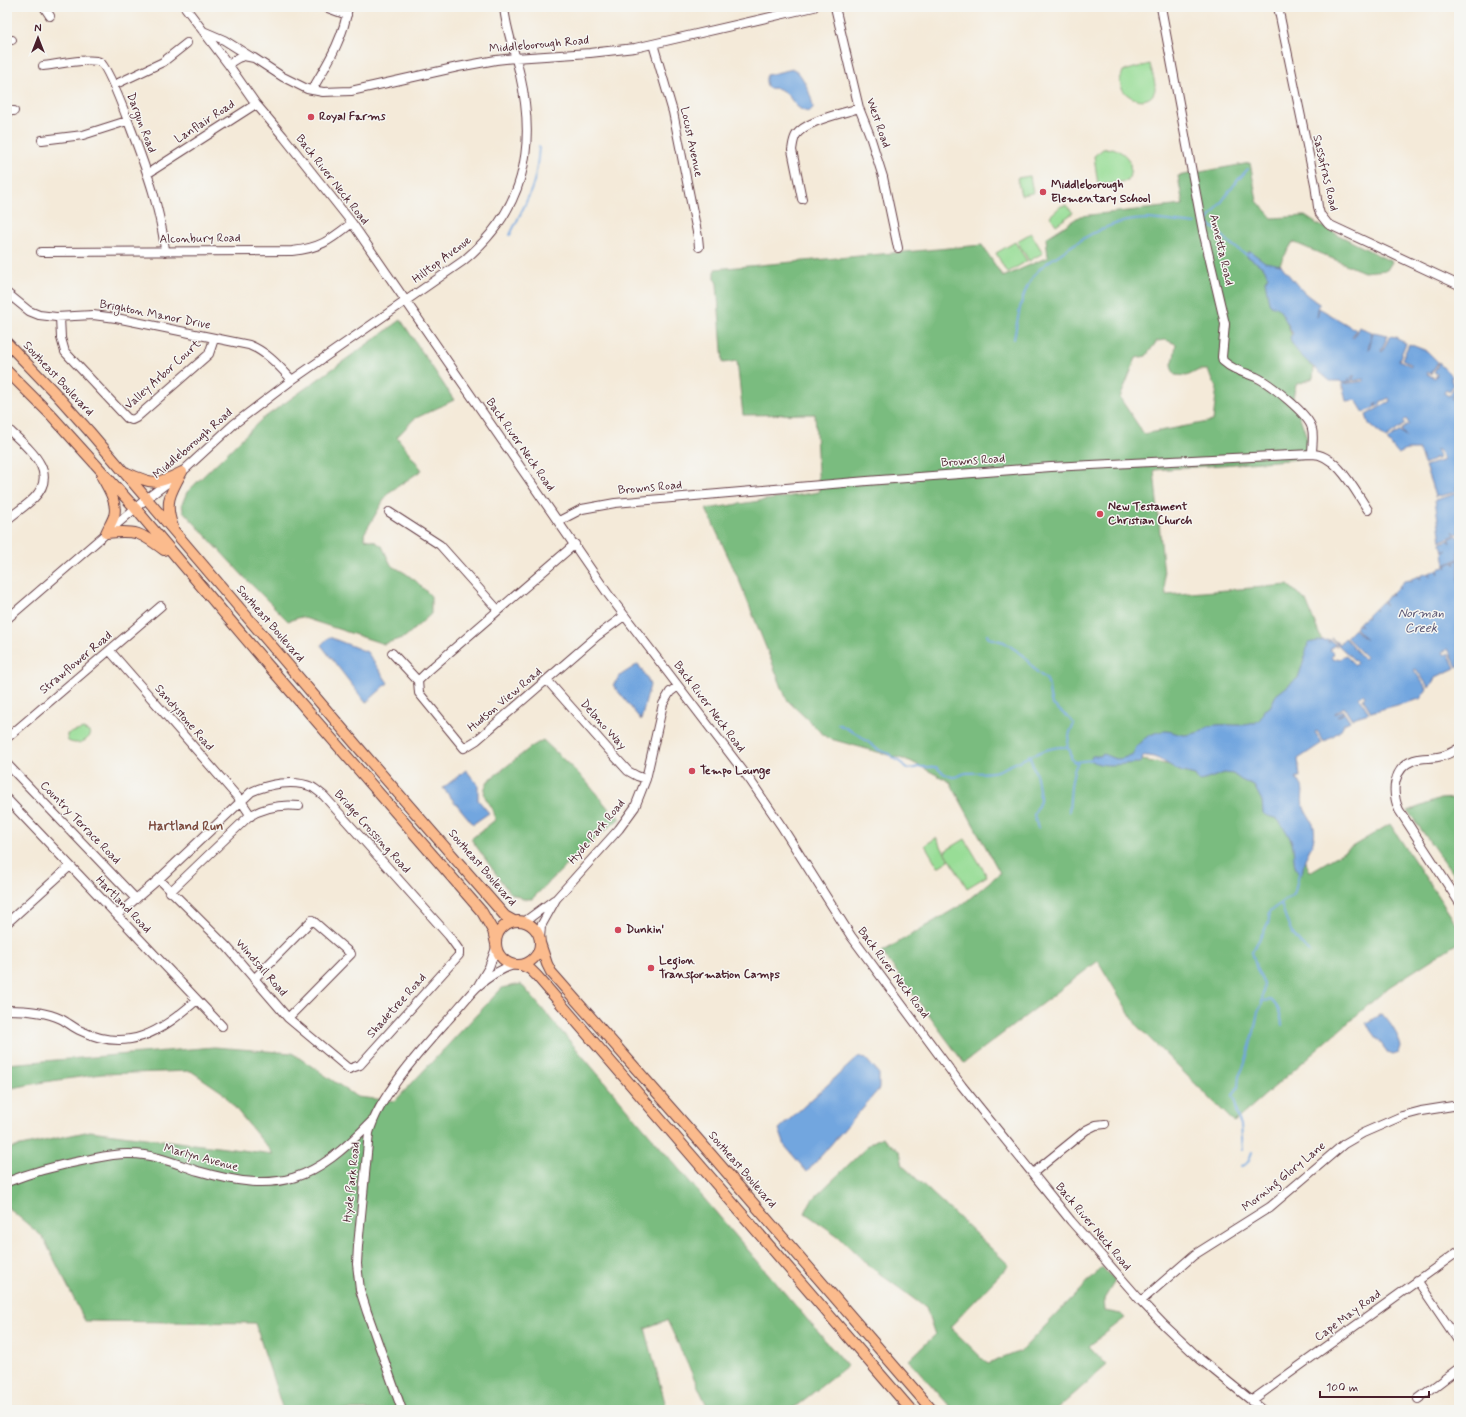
<svg xmlns="http://www.w3.org/2000/svg" width="1466" height="1417" viewBox="0 0 1466 1417" font-family="Mynerve,sans-serif">
<rect width="100%" height="100%" fill="#f6f6f2"/>
<filter id="ink" filterUnits="userSpaceOnUse"><feTurbulence type="fractalNoise" baseFrequency=".025" numOctaves="2"/><feDisplacementMap in="SourceGraphic" scale="8" xChannelSelector="R" yChannelSelector="G"/><feConvolveMatrix kernelMatrix="1 2 1 2 8 2 1 2 1" color-interpolation-filters="sRGB"/></filter>
<filter id="wash" filterUnits="userSpaceOnUse"><feTurbulence type="fractalNoise" baseFrequency=".012" numOctaves="4" result="noise"/><feDisplacementMap in="SourceGraphic" scale="16" xChannelSelector="R" yChannelSelector="G"/><feGaussianBlur stdDeviation="0.9" result="paint"/><feColorMatrix in="noise" values="0 0 0 0 0 0 0 0 0 0 0 0 0 0 0 0 0 1.4 0 .05"/><feComposite in="paint" operator="in"/></filter>
<g filter="url(#wash)">
<rect width="100%" height="100%" fill="#f4ead9"/>
<path fill="#98dd96" stroke="#717e60" d="M1150,64c1,6 6,19 5,25 -3,19 -35,11 -35,-9 1,-3 2,-6 3,-9z
M1113,148c16,7 21,16 15,33l-30,4 -4,-29 9,-7z
M1030,176l3,17 -12,2 -4,-17z
M1066,205l7,8 -17,12 -6,-9 11,-10z
M1031,233l12,20 -14,8 -12,-20z
M1015,242l12,19 -20,12 -11,-20z
M83,729l6,3 1,4c-6,7 -14,9 -22,5l-1,-4v-3z
M936,838l13,22 -11,7 -13,-22z
M965,839l22,37 -20,12 -22,-37z"/>
<path fill="#7abc7f" stroke="#626e55" fill-rule="evenodd" d="M1250,163l7,38 15,17 33,-2 12,8 75,38 -5,8 -23,2 -71,-30 -11,18 -10,21 22,61 12,13 8,14 -1,9 -17,7 -3,12 21,61 -160,12 12,125 122,-10 18,16 16,40 -22,38 -45,47 -125,32 47,8 59,-1 29,27 35,58 10,22 80,-48 69,104v14l-70,45 -155,135 -97,-96 -39,-65 -134,102 -82,-111 81,-48 37,-31 -50,-91 -40,-21 -83,-23 -40,-38 -48,-120 -33,-71 113,-17 -4,-78 -72,1 -6,-54 -14,2 -6,-79 -2,-5v-10l267,-24 21,32 45,-20 -2,-19 34,-22 103,-11 -5,-29zM1166,340l10,4 -2,14 -3,9 4,8 12,1 12,-6h9l4,11 5,5 -4,35 -69,13 -24,-36 16,-40 10,-2 11,-15z
M401,320l53,80 -40,19 -17,18 25,33 -34,23 -24,41 1,5 9,2 8,5 9,19 14,8 11,8 15,15v18l-26,23 -21,7 -83,-27 -13,4 -42,-42 -63,-68 -1,-7 5,-12 74,-72z
M543,740l41,39 24,29 12,10 -34,28 -54,53h-9l-14,-7 -38,-53 24,-19c-1,-20 -18,-19 -7,-39l43,-34z
M1459,798v85l-51,-72 32,-12z
M521,984l326,382 -56,44h-82l-42,-90 -22,8 22,82h-384l-28,-87 -170,-2 -42,-84 -36,-30v-58l83,-18 183,23 -51,-62 -31,-21 -89,3 -58,8 -37,7v-25l207,-17 78,6 65,44 38,4 107,-113z
M882,1137l18,15 3,14 106,99 -59,62 38,37 33,-13 81,-84 13,14 -11,18 1,12 16,3 4,4 -36,28 18,19 -51,45h-103l-44,-50 26,-25 -9,-27 -58,-43 -30,-29 -33,-23 6,-12 60,-58z"/>
<path fill="#72a6df" stroke="#5e6285" d="M793,69c9,2 20,30 20,39l-4,4c-16,-2 -16,-16 -28,-22 -4,-3 -8,-1 -13,-2 -2,-4 -3,-9 -1,-13z
M1250,251l15,11 16,3c11,14 22,30 38,38l-2,14 2,-9 37,22 -4,7 1,1 6,-11 13,5 -4,17h1l4,-17 15,3 -7,16 1,1 8,-16 7,1v2l9,4 -7,17 12,6 1,-1 -10,-6 7,-15 18,7 11,11 -7,12 -3,-2 -1,2 8,4 2,-4 -3,-2 5,-9 13,13 -1,3 2,7 -4,6 -3,-2 -2,3 5,3 5,-8 2,2 -4,8 1,2 6,-9v95l-3,1 1,5 -22,5 -4,-14 -6,-17 19,-6 -4,-9 -4,-2 3,8 -1,2h-2l-1,-2 -1,3 -10,4 -5,-14h-12l-9,4 -11,-14 13,-9 7,7 -6,-8 8,-6 -3,-5 -3,3 2,2 -19,14 -17,-14 -3,-9 24,-14 -1,-3 -9,4 1,2 -5,3 -1,-2 3,-3 -4,2 1,3 -11,6 -8,-13 -10,1 -4,-17 22,-3v-2l-11,2v-4l2,-1h-3v5l-2,1 -1,-3v3l-7,1 -2,-2h-10c-11,-10 -39,-30 -40,-44l3,-4h-1c-2,-5 -11,-22 -14,-25 -2,-2 -4,-2 -7,-2l-2,-3 -4,-22 3,-5 -4,-8 -17,-12 -1,-2z
M1459,493v40l-3,1 -3,-3 2,4 -14,6 -6,-41z
M1457,535l2,4v127l-2,1 -9,-18 -6,3 2,3 4,-2 7,15 -19,9 -7,11 -13,-19 -2,1 13,19 -7,10 -49,13 -8,-13 2,-2 -2,-3 -4,3 10,16 -13,4 -4,2 -8,-12 -9,6v1l8,-4 1,2 -7,5 8,-4 5,8 -6,3 -4,7 -16,11 -7,-11 -2,1 7,11 -24,16 2,18h-3l-1,3c12,8 4,15 7,25 2,7 7,13 10,19 5,13 -3,24 -8,35 -2,5 -1,11 -4,15l-3,-1c-6,-9 -3,-20 -6,-30 -3,-8 -8,-16 -13,-22 -4,-5 -12,-3 -16,-8l-1,-12 -8,-15 -13,-6 -8,-6 -9,-1 -25,9 -4,-7c-4,-1 -9,-2 -13,-3 -12,-5 -25,-18 -39,-16l-1,5 -3,2c-13,0 -38,6 -48,-3l1,-4h8l4,-2c13,7 16,6 29,0 4,-13 19,-23 33,-23 7,0 12,4 18,4 5,0 13,-2 18,-4 3,-2 5,-4 8,-5 13,-4 37,3 48,-5 4,-3 4,-7 6,-11l6,-3 6,-12 22,-17 6,-18 4,-17 15,-3 2,1 2,-2 2,4v-4l8,7 -3,-1 -4,5 4,4 -3,3 3,3 3,-2 3,1 5,-4 10,10 2,-2 -26,-25 8,6 6,-6 19,21 2,-2 -20,-20 8,-8 12,11 -11,-12 3,-4 3,2 -2,-3 7,-6 2,1 -1,-2 7,-7 2,2 -1,-2 7,-7 4,3 -3,-4 7,-6 2,1 -1,-2 7,-7 2,2 -1,-2 5,-6 6,-1 2,3 -1,-4 8,-3 2,5 -1,-5 8,-3 2,3 -1,-3 8,-3 2,4 -1,-5 7,-2v-2l2,3 -1,-3 7,-3 2,3 -1,-3 4,-2v-1l-13,6 -2,-12 4,-3 -4,2 -2,-9 7,-3 2,3 -1,-4z
M329,637l38,15 21,31 -22,20 -45,-58z
M638,664l9,14 3,7 -9,35 -28,-35 8,-10z
M466,770l12,15v15l11,13 -16,11 -30,-36z
M1381,1014c7,4 19,24 20,32 0,1 -2,6 -2,7l-6,2 -5,-2 -22,-30z
M858,1057l8,2 13,15v15l-72,83 -22,-26 -6,-17z"/>
<g fill="none" stroke-linecap="round" stroke-linejoin="round">
<path stroke="#72a6df" stroke-width="2" d="M510,235c8,-17 19,-35 24,-54 3,-11 4,-22 5,-34
M1246,254c-17,-7 -25,-24 -40,-31l31,-42 11,-12
M1014,339c4,-20 6,-41 17,-59 6,-11 18,-19 29,-26 26,-19 54,-35 87,-35 16,1 32,3 48,5
M987,634l2,4 15,4 19,13 14,17 10,8 2,7 1,10 2,7 19,16 3,4 -4,8 -3,16
M838,724l21,11 18,14 12,5 20,15 10,-2h17c5,5 9,8 16,10 6,1 8,-3 14,-4 10,-1 21,1 31,-2 9,-2 78,-43 74,-13l3,4 17,-2
M1029,755l8,22 3,20v4l-6,14 4,13
M1069,812l2,-26 3,-16 4,-8
M1281,904c8,23 9,32 29,48
M1262,1001l9,-1c8,7 10,15 11,25
M1243,1150l-2,-25 -5,-12v-11l-3,-7 5,-8 1,-11 5,-10 10,-34 4,-21 4,-6v-4l2,-17 -7,-14 -5,-18 16,-28 2,-13 23,-16 2,-4 4,-18
M1241,1166c8,-1 8,-7 11,-14"/>
</g>
</g>
<g filter="url(#ink)">
<g fill="none" stroke-linecap="round" stroke-linejoin="round">
<g stroke="#643d45" stroke-width="10">
<path id="minor" d="M44,7l6,9
M185,7l43,57 28,40 27,32 69,87 256,371 142,186 32,47 69,109 111,150 109,135 70,80 23,24 36,34 63,51
M325,7l22,8
M835,7l24,101 10,25 14,44 15,71
M1161,7l42,224 22,93 -3,33 1,4c10,9 20,11 33,16 13,6 54,38 56,52 2,7 0,17 0,25
M1278,7l37,177 3,23 2,7 8,10 131,61
M203,31l21,9 27,17
M7,40h5
M653,44l20,68 25,125 1,10
M228,64l10,-6 6,-2 10,2 29,19 24,12 16,3 28,-1 107,-24 38,-7 19,-2 75,-5 45,-5 179,-41
M43,66c11,-1 48,-9 57,-4 11,6 48,113 53,130 5,19 11,40 12,60
M114,85l49,-23 24,-19
M312,90c15,-26 32,-52 36,-83
M7,111h7
M42,140l41,-5 44,-14
M147,174l109,-70
M802,199l-10,-49c1,-5 1,-10 4,-15 11,-15 45,-21 63,-27
M41,252l251,-1c29,-3 38,-11 60,-28
M7,293l22,18 10,4 17,2 37,-2 23,3 133,27c18,7 30,21 43,35
M60,317l1,21 4,14 62,66 5,2 4,-2 73,-64 5,-15
M7,428c19,19 54,43 27,70 -8,8 -18,14 -27,22
M389,512l51,33 58,65
M559,521l23,-12 33,-6 252,-22 184,-14 261,-13c25,0 43,37 56,56
M575,544l-147,127 -10,10 1,12 45,55 13,-8 120,-104 27,-20
M7,619l139,-120 36,-27 52,-48 58,-44 171,-119c61,-50 74,-112 57,-186 -5,-23 -14,-45 -16,-68
M110,651l131,150 10,15
M392,653l26,28
M547,680l60,68 21,23 9,5 9,3
M7,738l154,-132
M1459,748c-5,3 -11,7 -17,8 -9,3 -19,1 -28,4 -21,8 -23,31 -15,50l60,92
M7,764l129,135
M7,799l215,227
M170,892l78,-75c16,-10 32,-13 51,-11
M117,915l42,-36 92,-87c17,-8 43,-13 61,-5 4,2 8,6 12,9l125,140 10,14v5l-99,110 -11,4 -61,-51 -61,-71 -68,-68
M524,922l30,-22
M7,923l63,-57
M540,938l1,-12 15,-27 63,-70 16,-22 11,-28 17,-75 7,-12 8,-6
M254,979l58,-59 39,34 -63,64
M479,984l10,-17 7,-19
M7,1010c18,0 37,1 54,9 6,3 12,8 18,11 49,24 81,2 118,-30
M1033,1173l53,-43 10,-5 9,-1
M7,1182c25,-10 52,-17 79,-22 15,-3 30,-7 45,-6 23,0 46,10 67,17 82,24 116,10 174,-50
M1417,1280l42,62
M1141,1301l53,-46 76,-48 74,-63 19,-11 39,-17 19,-5 38,-6
M1418,1399l41,-31
M1251,1401l208,-150
M402,1410l-35,-98 -7,-22 -3,-26 1,-18 11,-113c10,-37 52,-83 78,-112 10,-11 20,-24 30,-34 11,-10 23,-18 37,-22"/>
</g>
<g stroke="#643d45" stroke-width="12">
<path id="major" d="M7,343l48,50 34,38 268,315 148,170 9,5
M7,371l44,44 84,93 132,156 215,248 11,19 3,13
M125,472c27,12 30,14 57,0
M102,477c6,11 16,26 12,39 -2,6 -6,12 -8,17
M173,527c-9,-24 -3,-34 9,-55
M106,533c30,-3 34,-1 58,17
M496 943a22 22 0 1 1 44 0a22 22 0 1 1-44 0Z
M540,943l7,21 4,8 145,165 236,273
M521,965l9,4 7,7 374,434"/>
</g>
<use href="#minor" stroke="#fff" stroke-width="8"/>
<use href="#major" stroke="#fbbb8d" stroke-width="10"/>
</g>
</g>
<g fill="#d1495b" stroke="#f6f6f2" stroke-width="1.5">
<circle cx="311" cy="117" r="4"/>
<circle cx="1043" cy="192" r="4"/>
<circle cx="1100" cy="514" r="4"/>
<circle cx="692" cy="771" r="4"/>
<circle cx="618" cy="930" r="4"/>
<circle cx="651" cy="968" r="4"/>
</g>
<g text-anchor="middle" dominant-baseline="central" stroke-width="3" stroke-linejoin="round" paint-order="stroke">
<g font-size="12" fill="#4a1f2b" stroke="#f6f6f2">
<text transform="translate(539 45) rotate(-5)">Middleborough Road</text>
<text transform="translate(205 122) rotate(-33)">Lanflair Road</text>
<text transform="translate(141 123) rotate(69)">Dargun Road</text>
<text transform="translate(878 123) rotate(71)">West Road</text>
<text transform="translate(691 142) rotate(78)">Locust Avenue</text>
<text transform="translate(1325 173) rotate(77)">Sassafras Road</text>
<text transform="translate(332 180) rotate(52)">Back River Neck Road</text>
<text transform="translate(200 239) rotate(-1)">Alconbury Road</text>
<text transform="translate(1221 250) rotate(77)">Annetta Road</text>
<text transform="translate(442 260) rotate(-37)">Hilltop Avenue</text>
<text transform="translate(155 315) rotate(11)">Brighton Manor Drive</text>
<text transform="translate(163 375) rotate(-42)">Valley Arbor Court</text>
<text transform="translate(58 379) rotate(47)">Southeast Boulevard</text>
<text transform="translate(193 444) rotate(-41)">Middleborough Road</text>
<text transform="translate(520 445) rotate(55)">Back River Neck Road</text>
<text transform="translate(973 461) rotate(-4)">Browns Road</text>
<text transform="translate(650 488) rotate(-5)">Browns Road</text>
<text transform="translate(270 624) rotate(49)">Southeast Boulevard</text>
<text transform="translate(76 663) rotate(-40)">Strawflower Road</text>
<text transform="translate(505 700) rotate(-40)">Hudson View Road</text>
<text transform="translate(709 707) rotate(53)">Back River Neck Road</text>
<text transform="translate(184 718) rotate(49)">Sandystone Road</text>
<text transform="translate(603 725) rotate(48)">Delano Way</text>
<text transform="translate(80 823) rotate(46)">Country Terrace Road</text>
<text transform="translate(372 832) rotate(48)">Bridge Crossing Road</text>
<text transform="translate(597 832) rotate(-50)">Hyde Park Road</text>
<text transform="translate(482 868) rotate(49)">Southeast Boulevard</text>
<text transform="translate(123 905) rotate(46)">Hartland Road</text>
<text transform="translate(261 968) rotate(49)">Windsail Road</text>
<text transform="translate(893 973) rotate(53)">Back River Neck Road</text>
<text transform="translate(397 1006) rotate(-48)">Shadetree Road</text>
<text transform="translate(201 1158) rotate(15)">Marlyn Avenue</text>
<text transform="translate(742 1170) rotate(49)">Southeast Boulevard</text>
<text transform="translate(1284 1177) rotate(-39)">Morning Glory Lane</text>
<text transform="translate(352 1182) rotate(-84)">Hyde Park Road</text>
<text transform="translate(1093 1227) rotate(50)">Back River Neck Road</text>
<text transform="translate(1348 1316) rotate(-36)">Cape May Road</text>
</g>
<g font-size="12" font-weight="bold" fill="#4a1f2b" stroke="#f6f6f2" text-anchor="start">
<text x="319" y="117">Royal Farms</text>
<text x="1051" y="185">Middleborough<tspan x="1051" dy="14">Elementary School</tspan></text>
<text x="1108" y="507">New Testament<tspan x="1108" dy="14">Christian Church</tspan></text>
<text x="700" y="771">Tempo Lounge</text>
<text x="626" y="930">Dunkin'</text>
<text x="659" y="961">Legion<tspan x="659" dy="14">Transformation Camps</tspan></text>
</g>
<g font-size="13" font-style="italic" fill="#5a5573" stroke="#f6f6f2">
<text x="1421" y="613">Norman<tspan x="1421" dy="15">Creek</tspan></text>
</g>
<g font-size="13" font-weight="bold" fill="#7d4c3f" stroke="#f6f6f2">
<text x="186" y="826">Hartland Run</text>
</g>
</g>
<rect width="1466" height="1417" fill="none" stroke="#f6f6f2" stroke-width="24"/>
<g transform="translate(38 38)" stroke="#f6f6f2" stroke-width="3" paint-order="stroke">
<path d="M0-3L7 15L0 10L-7 15Z" fill="#4a1f2b"/>
<text y="-6" font-size="11" font-weight="bold" text-anchor="middle" fill="#4a1f2b">N</text>
</g>
<path d="M1320 1391v6h109v-6" fill="none" stroke="#4a1f2b" stroke-width="2"/>
<text x="1326" y="1391" font-size="12" fill="#4a1f2b" stroke="#f6f6f2" stroke-width="3" paint-order="stroke">100 m</text>
</svg>
